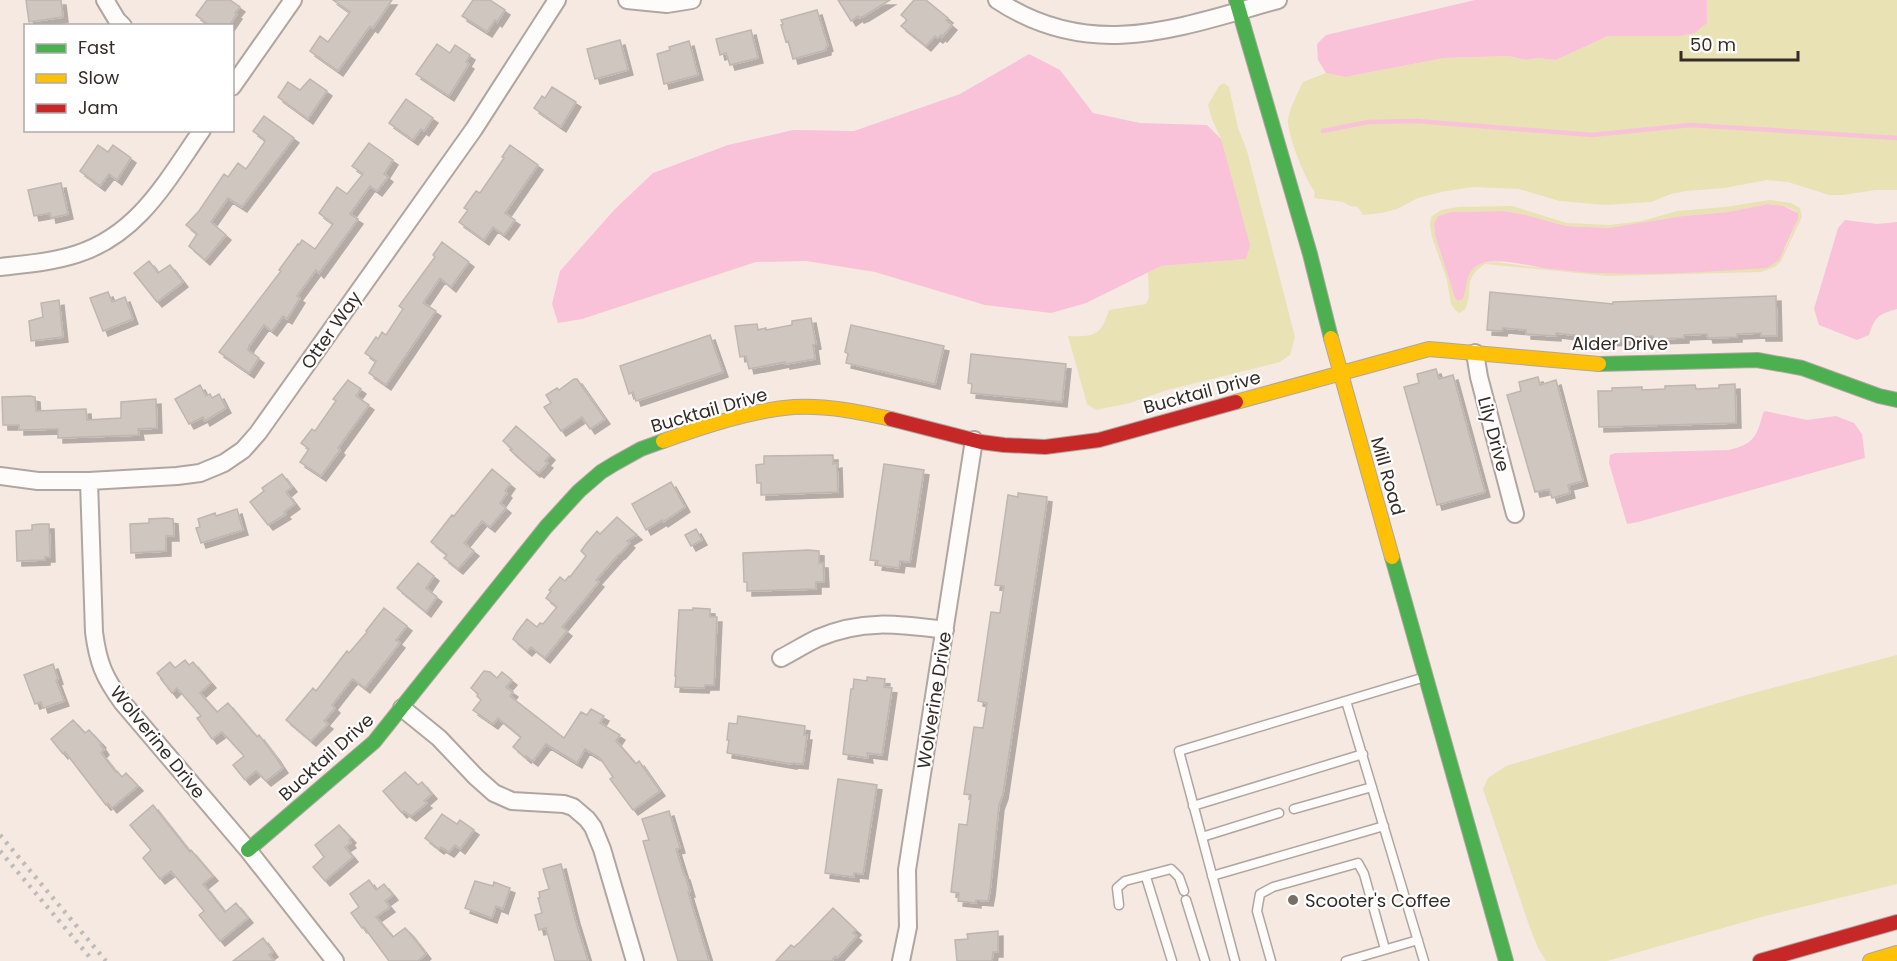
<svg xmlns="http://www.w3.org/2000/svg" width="1897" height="961" viewBox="0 0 1897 961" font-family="Poppins,sans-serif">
<defs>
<filter id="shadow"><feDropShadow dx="5" dy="5" stdDeviation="0" flood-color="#0004"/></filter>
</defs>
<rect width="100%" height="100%" fill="#f5e9e2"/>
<path fill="#e8e2b5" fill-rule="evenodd" d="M1707,0h190v190h-21l-33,5h-14l-41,-13 -21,-2 -42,8 -39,3 -15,3 -20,8 -46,3 -45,-4 -41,-12 -46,-2 -32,5 -23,6 -21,11 -15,4 -19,2 -5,-8 -8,-1 -7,-4 -29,-4 1,-6c-10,-13 -26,-53 -27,-70 0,-10 10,-30 15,-40l23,-9 19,4 99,-19 64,-2 18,4 12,-2 18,2 52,-24h73l14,-3 12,-10z
M1224,83l5,4 9,41 9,23 48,186 -5,18 -10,7 -113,28 -37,13 -34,7 -9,-6 -19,-68c26,1 33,0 41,-26l37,-6 3,-7 -1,-25 13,-6 85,-7 -25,-120 -9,-20 -4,-14 11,-19z
M1770,200l21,3 9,5 2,9 -21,44 -6,6 -14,5 -153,4 -123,-12c-23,14 -11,26 -20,46l-6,3 -4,-3 -4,-6 -4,-24 -15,-43 -2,-12 1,-8 10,-7 17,-3 54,-1 55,17 43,2 32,-4 35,-10 48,-4zM1768,204c10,1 22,2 30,9v6l-13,30 -159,24 -62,-2 -68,-9 -15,1 -10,7 -13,31 -3,-3 -20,-63 -1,-12 4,-7 13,-4 52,-1 23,4 40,11 42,2 75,-12 45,-4z
M1897,655v229l-132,32 -158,45h-61l-8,-13 -8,-20 -47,-139 5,-11 18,-12 236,-70z"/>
<path fill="#f9c2d8" d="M1475,0h232v23l-12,10 -14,3h-73l-52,24 -18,-2 -12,2 -18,-4 -64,2 -99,19 -19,-4 -8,-13 -1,-16 9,-9z
M1029,54l31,16 33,43 47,10 67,2 14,14 29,106 -4,14 -85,7 -75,37 -35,10 -66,-8 -110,-33 -69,-11 -50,1 -174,57 -24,4 -6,-19 8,-33 55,-62 38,-36 75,-28 65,-15 61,1 106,-37z
M1768,204l15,2 15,7v6l-19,41 -12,8c-74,5 -151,10 -224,0 -16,-3 -49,-11 -63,-4 -16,8 -12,22 -17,35l-5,2 -3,-3 -20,-63 -1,-12 4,-7 13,-4 52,-1 23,4 40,11 42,2 75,-12 45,-4z
M1845,220l32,4 20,-2v87c-18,5 -22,7 -28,26l-12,5 -38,-15 -5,-16 24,-81z
M1765,411l42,9 29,-4 18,7 8,11 3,24 -227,64 -11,2 -18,-61 1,-8 5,-2 114,-3c25,-6 28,-14 34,-37z"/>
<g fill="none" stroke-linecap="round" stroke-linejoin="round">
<path stroke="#f9c2d8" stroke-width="4.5" d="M1323,131l45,-9 48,-1 176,14 99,-10 206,13"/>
</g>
<path fill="#cec6bf" stroke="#bfb6b0" stroke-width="1.5" filter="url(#shadow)" d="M26,0h35l2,17 -34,5z
M207,0h23l10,7 -5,6 2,1 -8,12h-19l-14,-11z
M333,0h59l-19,28 -3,-2 -32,45 -28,-20 10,-15 8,6 22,-30z
M473,0h17l15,10 -8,12 -2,-2 -8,12 -25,-16z
M838,0h52l-26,16 -5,2 -1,-2 -7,5z
M914,0h12l22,18 -2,2 6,5 -10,12 -1,-2 -3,3 -3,-2 -9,10 -25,-20 6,-6 -6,-5z
M817,10l11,36 -2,1v3l-33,9 -5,-18 -2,1 -5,-17 2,-1 -2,-4z
M751,30l7,28 -28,7 -4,-12 -6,2 -4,-16z
M620,40l8,30 -33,9 -8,-30z
M689,41l9,34 -34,9 -7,-30 13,-4 -1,-3z
M437,44l13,9 5,-8 15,10 -4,7 3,2 -20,32 -33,-22z
M310,79l17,12 -19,28 -30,-22 10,-15 12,8z
M552,87l24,15 -15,25 -27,-19 8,-12 3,2z
M406,99l27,19 -9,13 -3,-2 -8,11 -24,-17z
M264,116l30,22 -52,69 -14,-9 -17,24 15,13 -21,25 -16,-14 8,-12 -11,-9 13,-14 25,-37 4,3 10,-14 8,6 18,-26 1,-3 -12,-9z
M369,143l24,17 -9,14 4,3 -11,14 -7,-5 -20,28 8,5 -39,54 -3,-3 -19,26 3,2 -13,21 -4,-3 -11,15 -8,-6 -15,21 -1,4 11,8 -10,15 -30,-21 62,-81 -2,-1 19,-26 1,1 3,-5 13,9 18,-25 -14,-11 18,-26 10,7 16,-20 -11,-8z
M98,145l10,7 5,-7 18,13 -14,22 -8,-6 -9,12 -20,-15z
M510,145l28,20 -33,48 10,7 -11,15 -11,-8 -9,13 -25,-18 9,-12 -4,-2 12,-17 4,2 24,-35 -2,-1z
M61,183l7,31 -17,4 -1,-5 -16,3 -6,-26z
M442,242l27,20 -18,25 -11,-9 -17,25 13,8 -50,74 -17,-12 7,-12 -11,-8 11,-16 2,2 4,-7 4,3 17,-26 -4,-3 36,-49 -2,-2z
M149,261l9,12 12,-8 13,17 -26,20 -23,-29z
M108,292l4,10 13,-5 8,22 -30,12 -13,-33z
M1490,292l123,12v-2l163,-6 1,40h-16v-3l-24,1v3l-29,1 -1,-4 -23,1v3l-30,1 -1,-3 -23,1v3l-28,1 -23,-2 1,-3 -24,-3v3l-30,-2v-4l-23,-2 -1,3 -15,-1z
M59,300l4,37 -32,4 -2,-20 14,-4 -2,-14z
M811,318l5,26 -3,1 2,14 -30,5v-2l-36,7 -3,-13 -6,1 -5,-31 22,-2 1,6 8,-2v2l26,-5v-4z
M851,325l93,21 -9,38 -89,-21 2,-9 -3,-2z
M710,335l13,37 -87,29 -3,-9 -4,2 -9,-28z
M971,354l95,10 -4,38 -91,-9 1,-9 -4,-1z
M1436,369l3,10 14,-4 32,117 -48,13 -33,-118 15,-4 -2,-9z
M1538,377l2,8 16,-5 27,101 -15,4 2,8 -18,5 -3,-9 -14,3 -28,-97 14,-4 -2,-9z
M574,379h3l28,40 -15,10 -8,-12 -21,14 -17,-24 7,-4 -5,-8 11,-7 2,2z
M348,380l13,9 -5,7 13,9 -31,43 2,2 -19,26 -21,-14 9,-13 -8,-6 11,-14 3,2 21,-30 -3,-2z
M1735,384l1,39 -137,4 -1,-36h14v-3l30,-1v3l23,-1v-3l30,-1 1,4 23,-1v-3z
M200,385l6,11 4,-2 2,4 7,-4 7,14 -21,13 -2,-4 -14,7 -14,-25z
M30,396l5,1 1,14 50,-2 1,11 34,-2v-16l35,-3 1,29 -19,1 1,6 -81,3v-9l-39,1v-5h-16l-1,-28z
M516,426l34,29 -5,6 3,2 -9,10 -3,-2 -1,1 -25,-22 2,-1 -9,-8z
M833,455v9l4,-1 1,29 -77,3v-12h-4l-1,-18 8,-1v-8z
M884,464l40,6 -14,92 -10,-1 -1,7 -22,-3 1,-4 -8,-1z
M492,469l18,15 -5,7 2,2 -7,10 6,5 -16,19 -8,-6 -18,22 10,8 -16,18 -14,-11 3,-3 -16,-13 21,-27 2,1z
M282,474l10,13 -6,5 9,12 -11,8 2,2 -18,11 -18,-23 14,-11 -2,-3z
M671,482l14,25 -22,15 -1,-2 -16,10 -14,-26z
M1018,493l29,4 -1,10 -43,287 -4,11 -9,86 -2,10 -12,-1v3l-18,-2 1,-8 -8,-1 8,-68 8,1 4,-30 -7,-1 10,-67 9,1 4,-25 -9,-2 13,-89 9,1 4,-27 -9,-1 13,-90 10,2z
M237,509l6,21 -42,13 -5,-15 4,-1 -2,-8 17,-6 1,3z
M617,517l20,18 -10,6 3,2 -10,11h-1l-23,26 3,2 -37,45 5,4 -22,27 -14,-11 -4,4 -14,-12 4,-7 10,-13 10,8 3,-4 3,1 14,-17 -11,-9 5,-7 -2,-1 11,-13 5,4 4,-5 1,1 16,-21 -5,-5 5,-7 11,-13 3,3z
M166,518l7,1 1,17h-8v15l-35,2 -1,-29 19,-1v-4z
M40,524h9l1,33h-5v3l-28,1 -1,-30 16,-1v-5z
M696,529l6,11 -11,6 -6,-11z
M808,550l11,1v12h4l1,19h-8v7l-69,2v-9h-3l-1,-29z
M418,563l16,13 -8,12 11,9 -11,15 -29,-24z
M384,608l23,18 -11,14 4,3 -35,45 -12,-9 -3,3 -18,23 3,3 -11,13 4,3 -17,17 -25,-21 27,-32 3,3 31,-40 2,2 18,-21 -1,-1z
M693,608l17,1v8h7l-3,68h-9l-1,3 -29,-1 1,-11h-1l4,-66h14z
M185,660l4,5 4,-3 18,21 -11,10 17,19 11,-9 29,34 2,-2 16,21 8,12 -17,13 -10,-10 -11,9 -12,-15 11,-9 -22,-24 -10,7 -15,-21 4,-2 -24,-28 -5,5 -11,-14h1l-5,-6 13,-11 5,6z
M53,664l5,15 -2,1 8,21 -21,7 -2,-6 -6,2 -11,-29z
M484,671l6,1 7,6 5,-6 10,8 -6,7 7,5 -3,4 54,42 17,-26 6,3 4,-6 13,7 -4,7 20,12 -4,6 20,23 3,-3 21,30 -27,19 -23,-31 3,-2 -13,-19 -15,-9 -8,14 -31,-19 -13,17 -7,-5v2l-13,-11 8,-10 -23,-19 -5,6 -20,-14 8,-10 -4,-4 1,-2 -7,-6z
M867,677l18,2 -1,8 8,1 -10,67 -15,-2 1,5 -25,-4 8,-65h2l1,-10 13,2z
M738,716l67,10 -1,9h3l-4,29 -11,-1v1l-65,-11 2,-13h-2l2,-17 8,1z
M73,720l12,13 4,-3 12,13 -1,1 4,6 -3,3 15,19 1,-1 5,6 4,-4 12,13 -26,22 -4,-5 -2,2 -41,-53 -2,2 -12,-15z
M405,772l13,13 4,-3 10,12 -8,7 3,2 -16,13 -7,-5 -2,2 -19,-22z
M838,779l39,6 -14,89 -9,-1v4l-29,-4z
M153,805l37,47 1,-2 22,26 -10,8 22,28 11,-9 12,15 -28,23 -21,-26 5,-4 -33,-40 -11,8 -17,-21 8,-8 -21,-25z
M669,811l11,37 -4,1 8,26h1l5,17h-2l21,69h-31l-35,-120 6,-1 -7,-21z
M442,814l15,10 3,-4 14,10 -14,19 -5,-4 -6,7 -8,-5 -2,2 -14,-11z
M339,825l12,13 -2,2 2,3 -6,4 8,10 -28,24 -12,-14 11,-10 -9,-12z
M561,864l14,55 13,42h-33l-9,-33 -7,2 -4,-15 7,-2 -4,-15h2l-1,-6 10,-3 -6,-20z
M369,880l7,10 8,-6 9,11 -8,6 5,6 -14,10 17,20 12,-9 4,4 17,22 -8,7h-29l-25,-34 -2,1 -11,-15 8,-6 -9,-13z
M475,881l18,5 1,-4 16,6 -7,21 -7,-3 -4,12 -27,-10z
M833,908l23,22 -3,3 4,3 -20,22 -2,-2 -3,5h-56l15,-16 3,2 6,-5z
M998,931v21h-5l-1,9h-35l-2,-21 13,-1 -1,-5z
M263,938l10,14 -4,3 5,6h-41z"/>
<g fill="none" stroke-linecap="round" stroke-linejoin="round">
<g stroke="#b0a6a1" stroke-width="11">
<path id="lane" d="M1346,701l78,260
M1193,806l170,-52
M1294,809l78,-22
M1202,837l77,-24
M1212,876l172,-50
M1146,877l26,84
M1186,900l19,61
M1119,905l-2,-17 8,-7 46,-12 8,8 5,14
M1235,961l-56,-210 246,-74
M1271,961l-14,-50 3,-17 13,-7 85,-24 6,11 21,75
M1346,961l72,-21"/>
</g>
<g stroke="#b0a6a1" stroke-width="20">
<path id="street" d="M105,0l12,20 6,6
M627,0l40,4 25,-4
M997,0c95,63 183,27 281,0
M232,87l61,-87
M0,267c26,-3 52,-5 77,-13 62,-20 90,-74 125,-124
M1475,353l4,24 36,137
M0,476l38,5h51l88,-5 23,-3 24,-10 19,-13 15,-17 216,-304 83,-129
M89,481l5,151c4,31 10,45 28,70l126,148 87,111
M781,658c12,-6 24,-14 37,-20 44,-19 80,-14 127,-8
M402,708l37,30 37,39 18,16 18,8 52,3 9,3 14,12 6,8 9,22 33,112
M901,961l7,-34 -1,-57 67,-430"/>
</g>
<g stroke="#b0a6a1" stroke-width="16">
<path id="fast" d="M1236,0l74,254 21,84
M1599,364l158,-4 45,8 77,28 18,4
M1392,557l114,404
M248,850l126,-108 172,-215 33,-36 22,-19 13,-8 27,-15 22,-8"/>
</g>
<g stroke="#b0a6a1" stroke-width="16">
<path id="slow" d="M1331,338l61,219
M1236,402l193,-53 170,15
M663,441c39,-14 89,-31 131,-34 33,-2 65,5 97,12
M1870,961l27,-8"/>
</g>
<g stroke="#b0a6a1" stroke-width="16">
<path id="jam" d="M891,419l90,23 23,3 41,2 54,-7 137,-38
M1760,961l137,-39"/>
</g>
<use href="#lane" stroke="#fefcfb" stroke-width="8"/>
<use href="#street" stroke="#fefcfb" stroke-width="16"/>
<use href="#fast" stroke="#4caf50" stroke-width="14"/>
<use href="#slow" stroke="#ffc107" stroke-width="14"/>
<use href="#jam" stroke="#c62828" stroke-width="14"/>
<path stroke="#bfbbb9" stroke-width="4.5" stroke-dasharray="3 6" stroke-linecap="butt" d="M0,835l106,126
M0,851l93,110"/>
</g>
<circle fill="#786e68" stroke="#fff" stroke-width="2" cx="1293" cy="900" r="6"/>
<g text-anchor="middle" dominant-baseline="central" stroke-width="4.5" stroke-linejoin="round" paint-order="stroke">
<g font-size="18" fill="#352c27" stroke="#fff">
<text transform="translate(331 330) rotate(-55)">Otter Way</text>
<text x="1620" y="343">Alder Drive</text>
<text transform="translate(1202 392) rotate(-15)">Bucktail Drive</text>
<text transform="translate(709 410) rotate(-16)">Bucktail Drive</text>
<text transform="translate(1494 434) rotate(75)">Lily Drive</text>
<text transform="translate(1388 476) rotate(74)">Mill Road</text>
<text transform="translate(934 700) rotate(-81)">Wolverine Drive</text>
<text transform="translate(158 742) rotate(51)">Wolverine Drive</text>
<text transform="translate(326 757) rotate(-42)">Bucktail Drive</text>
</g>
<g font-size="18" fill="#352c27" stroke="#fff" text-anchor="start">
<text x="1305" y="900">Scooter's Coffee</text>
</g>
</g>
<rect x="24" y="24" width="210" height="108" fill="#ffffff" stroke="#aeaba9" stroke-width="1.5"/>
<rect x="36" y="44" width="30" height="9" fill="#4caf50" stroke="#aeaba9" stroke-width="1.5"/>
<text x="78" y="54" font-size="18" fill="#352c27">Fast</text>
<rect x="36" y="74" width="30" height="9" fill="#ffc107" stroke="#aeaba9" stroke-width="1.5"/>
<text x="78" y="84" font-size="18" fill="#352c27">Slow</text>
<rect x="36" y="104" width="30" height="9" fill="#c62828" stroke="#aeaba9" stroke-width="1.5"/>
<text x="78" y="114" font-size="18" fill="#352c27">Jam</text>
<path d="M1681 51v9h117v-9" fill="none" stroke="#352c27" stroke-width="3"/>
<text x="1690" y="51" font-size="18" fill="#352c27" stroke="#ffffff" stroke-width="4.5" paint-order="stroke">50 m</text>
</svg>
